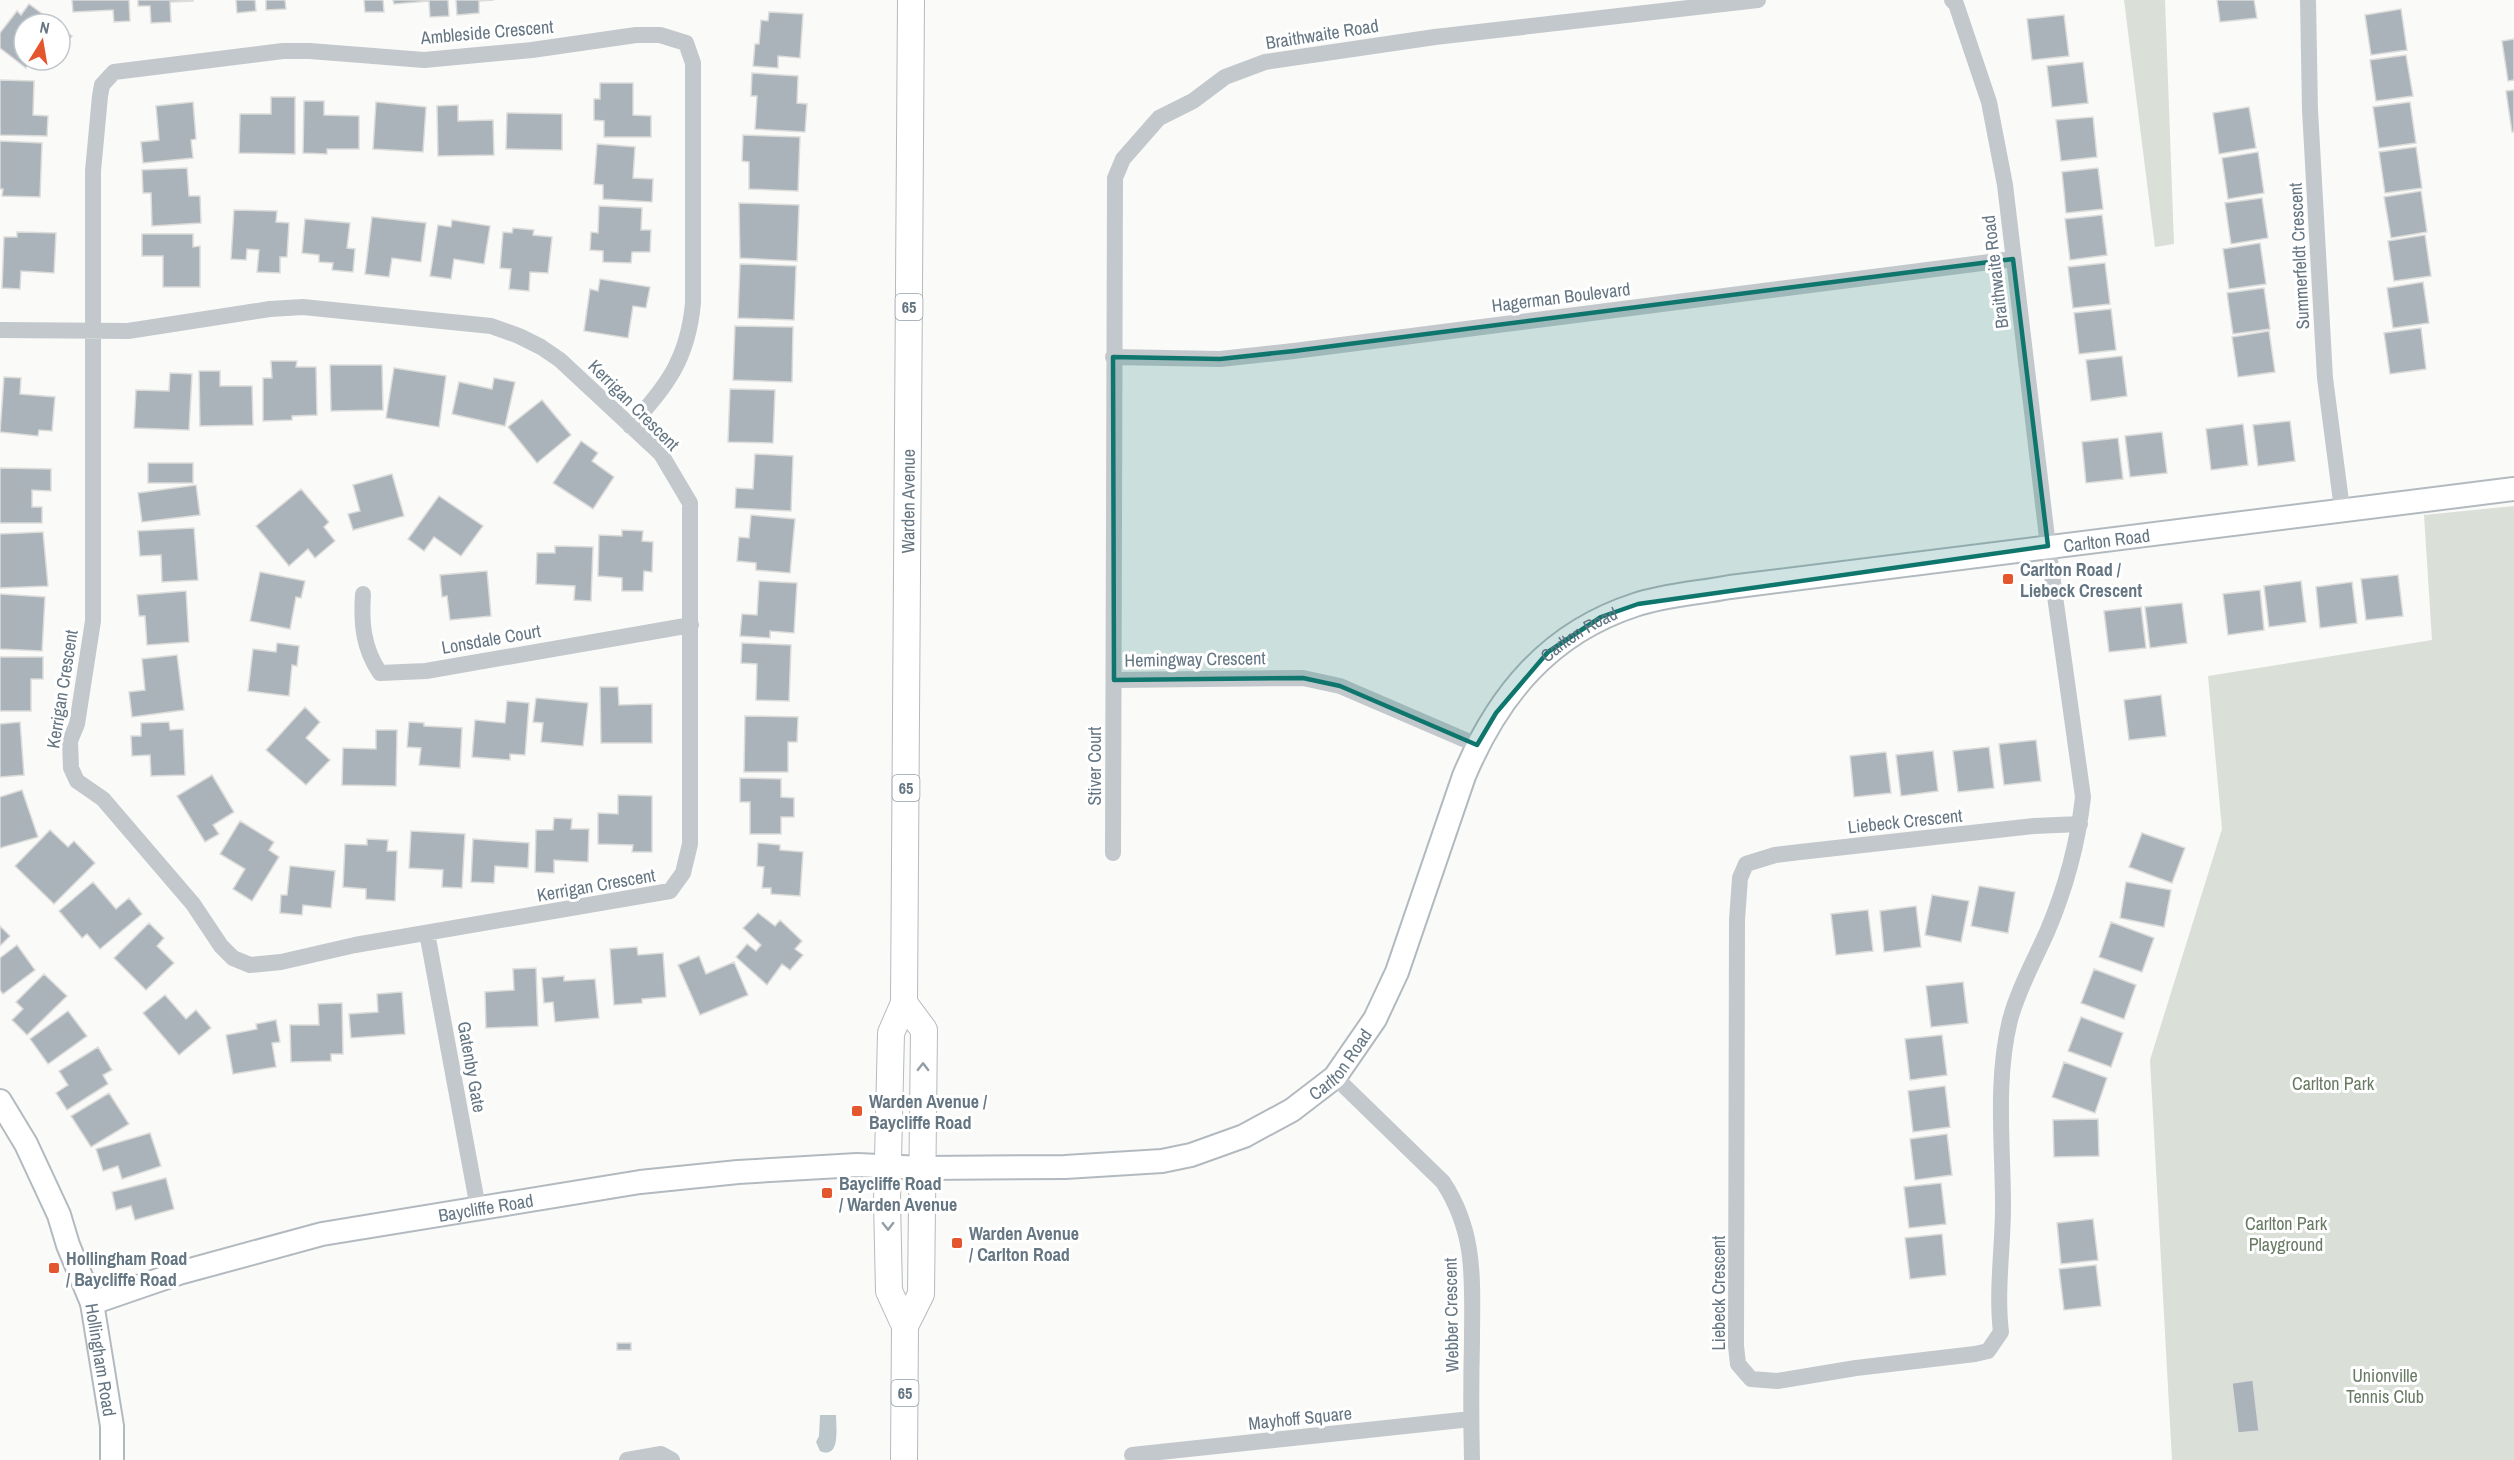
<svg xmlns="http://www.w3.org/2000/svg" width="2514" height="1460" viewBox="0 0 2514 1460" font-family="'Archivo Narrow',sans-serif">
<rect width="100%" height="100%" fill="#fafaf8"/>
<path fill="#dadfd7" d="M2124,0h41l9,244 -19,3z
M2514,506v954h-342l-22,-400 72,-231 -14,-153 224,-36 -8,-125z"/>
<path fill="#bbc7cb" d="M820,1415h16c0,12 5,45 -16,36l-4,-9 3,-6z"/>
<path fill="#aab3b9" stroke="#dcdcda" stroke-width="1.5" d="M72,0h57l1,21 -16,1 -1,-12 -40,2z
M138,0h55v1l-23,1 1,20 -20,1 -1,-17h-12z
M236,0h19l1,11 -19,2z
M266,0h19l1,9 -20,1z
M364,0h19l1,12h-19z
M393,0h55l1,16 -19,1 -1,-16 -35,3z
M456,0h38l-15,1v12l-22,2z
M2217,0h37l3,18 -37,4z
M29,4l27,20h-32v36h8l-6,8 -26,-20v-15l17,-22 4,4z
M2401,9l6,41 -36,5 -6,-40z
M769,12l34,2 -3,44 -22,-2v12l-25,-2 2,-22h4l2,-24 7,1z
M2064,15l5,41 -37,4 -5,-41z
M60,27l12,9 -12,16z
M2514,39v41l-6,1 -6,-40z
M2406,55l7,41 -37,5 -6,-41z
M2083,62l5,41 -36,4 -5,-41z
M752,73l46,3 -1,27 10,1 -2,28 -50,-3 2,-33h-6z
M0,80l34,1 -1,34 15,1 -1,20 -47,-1z
M600,83h33v32l18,1v21h-47v-16l-10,-1v-21h6z
M2514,90v42h-2l-6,-41z
M271,97h24v57l-56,-1 1,-39h31z
M304,101h20v14l35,1v33h-32v5l-24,-1z
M193,102l3,37 -5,1 2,18 -50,5 -2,-21 18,-2 -3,-34z
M376,102l50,5 -3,45 -50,-3z
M2410,102l6,41 -37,5 -6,-41z
M458,105v16l35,-1 1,35 -56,1 -1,-50z
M2249,107l7,41 -37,6 -6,-41z
M507,113l55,1v36l-56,-1z
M2093,117l4,40 -36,4 -5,-41z
M743,135l57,2 -2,54 -49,-2v-27l-7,-1z
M0,141l42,2 -2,54 -38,-1 1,-7h-3z
M597,144l38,3 -2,31 20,1 -1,23 -49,-3v-14l-9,-1z
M2416,147l6,41 -37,5 -6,-41z
M2258,152l6,41 -36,6 -6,-41z
M187,168l2,28h11l1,27 -49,3 -1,-33h-8l-1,-23z
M2098,168l5,41 -37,4 -4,-41z
M2421,191l6,41 -36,6 -7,-41z
M2262,198l6,40 -37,6 -6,-41z
M739,203l60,2 -2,56 -57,-3z
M599,206l43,2 -1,22h10l-1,22h-18l-1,11 -28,-1v-11l-13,-1 1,-18 7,1z
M234,210l43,1 -1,11 13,1 -2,34h-7v16l-23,-1 2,-22 -12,-1 -1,11 -15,-1z
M2102,215l5,40 -37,5 -5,-41z
M372,217l54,6 -5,39 -29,-4 -3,19 -24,-3z
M305,219l45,4 -3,25 8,1 -2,23 -21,-2 1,-7 -14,-1v-7l-17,-2z
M452,220l38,6 -6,38 -30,-5 -3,20 -21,-3 8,-51 13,2z
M513,228l21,2 -1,5 19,2 -4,36 -18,-1 -1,19 -20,-2 2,-20 -11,-1 3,-36 9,1z
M17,232l39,1 -2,40 -33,-2 -1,18 -18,-1 2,-51h13z
M142,234h51v13l7,-1v41h-37v-31h-21z
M2425,235l6,41 -37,5 -6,-40z
M2260,243l6,41 -37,5 -6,-40z
M2105,263l5,41 -37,4 -5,-41z
M740,264l56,2 -2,54 -56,-2z
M600,279l50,8 -4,21 -13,-2 -5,32 -44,-7 6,-42 8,2z
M2423,282l6,41 -36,5 -6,-40z
M2264,288l6,41 -37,5 -6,-41z
M2111,309l5,41 -37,4 -5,-41z
M735,326l58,1 -1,55 -59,-2z
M2421,328l5,41 -36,5 -6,-41z
M2269,331l6,41 -37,5 -6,-40z
M2122,356l5,40 -36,5 -5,-41z
M271,361h26l-1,6h20l1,48 -25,1v4l-29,1v-43h9z
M330,365h52l1,45 -52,1z
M394,368l52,8 -7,51 -53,-9z
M199,371h21v15h32l1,39 -53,1z
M170,373l22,1 -3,56 -55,-2 2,-38 33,1z
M4,377l17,1 -1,16 35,3 -3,34 -13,-1 -1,6 -38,-4z
M494,378l21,4 -10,44 -53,-12 7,-32 33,7z
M730,389l45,1 -2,53 -45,-1z
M542,400l29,35 -34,28 -29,-36z
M2290,421l5,40 -37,5 -5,-41z
M2243,424l5,41 -37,5 -5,-41z
M2162,432l5,41 -37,4 -5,-41z
M2118,438l5,41 -37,4 -4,-41z
M581,441l17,12 -6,8 22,16 -21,32 -40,-26z
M755,454l38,2 -2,55 -56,-3 1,-20 17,1z
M148,463h45v20h-45z
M0,468l51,1v22l-19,-1v17h10v16h-42z
M392,474l12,42 -51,14 -5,-16 12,-3 -7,-26z
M196,485l4,30 -58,7 -4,-29z
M301,489l28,33 -5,5 11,14 -20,17 -7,-9 -19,17 -33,-40z
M439,496l44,30 -22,30 -27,-19 -10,14 -16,-12z
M751,515l44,4 -5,54 -34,-3v-7l-19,-2 2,-24 10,1z
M194,528l4,52 -36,2 -1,-27 -21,1 -2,-25z
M622,530l21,1 -1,10 11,1 -1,30 -8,-1 -1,20h-21v-13l-24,-2 1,-41 23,1z
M43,532l5,54 -48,2v-54z
M555,546l38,1 -2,54 -17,-1 1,-14 -39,-2 1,-31h18z
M487,571l4,45 -41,4 -3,-24 -5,1 -2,-22z
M260,572l45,9 -4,17 -5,-1 -6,32 -40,-8z
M2398,575l5,41 -37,4 -5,-41z
M759,581l38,2 -3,50 -24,-2v7l-30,-2 2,-22 15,1z
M2301,581l5,41 -37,5 -5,-41z
M2352,582l5,41 -37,5 -4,-41z
M2260,590l4,40 -36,5 -5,-41z
M186,591l3,51 -42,3 -2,-29h-6l-2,-21z
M0,594l45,3 -3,54 -42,-2z
M2182,603l5,40 -37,5 -5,-41z
M2141,607l5,41 -37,4 -5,-41z
M277,643l22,3 -2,20 -5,-1 -3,31 -41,-5 5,-42 23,3z
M742,643l49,2 -2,56 -33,-1 1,-36 -16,-1z
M177,655l7,55 -52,7 -3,-25 16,-2 -3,-31z
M0,657h43v22h-12v32h-31z
M600,687h18l1,18 33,-1v39h-51z
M2161,695l5,41 -37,4 -5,-40z
M536,698l52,5 -5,43 -42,-4 2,-19 -10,-1z
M507,701l22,2 -4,52 -15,-1v6l-38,-3 3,-37 30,3z
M305,707l15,15 -14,16 24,22 -24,25 -40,-35z
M745,716l53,1 -1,25h-9v30h-44z
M20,722l4,53 -24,2v-53z
M169,722l1,8 13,-1 2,46 -34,1 -1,-21 -18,1 -1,-20h10v-13z
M409,722l15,1v3l38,2 -2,40 -41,-3 2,-17 -14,-1z
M376,730h21l-1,56 -54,-1 1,-37 33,1z
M2036,740l5,41 -37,4 -5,-41z
M1989,747l5,41 -36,4 -5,-41z
M1933,751l5,40 -37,5 -5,-41z
M1886,752l5,41 -37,4 -4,-41z
M212,775l22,37 -21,13 6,9 -14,8 -28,-46z
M740,778l41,1v18l13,1v19h-13v17h-31v-32h-10z
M22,790l16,47 -38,11v-51z
M618,795l34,1v56h-20l1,-7 -35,-1v-31l20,1z
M554,818l18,1 -1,10h18l-1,33 -34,-2v13l-19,-1 1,-42h17z
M240,821l34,21 -5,8 10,7 -27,44 -19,-12 12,-20 -25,-15z
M50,830l18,17 6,-6 21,22 -41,41 -39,-38z
M411,831l54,3 -3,54 -20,-1 1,-17 -34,-2z
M2142,833l43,15 -13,35 -43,-16z
M367,839l21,1 -1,11h10l-2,50 -29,-2v-10l-23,-2 2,-43 22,1z
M473,839l56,4 -1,25 -33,-2 -1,17 -23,-1z
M758,843l22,2v5l23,2 -3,44 -29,-2v-6h-9l2,-21 -7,-1z
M290,866l45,5 -4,37 -28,-3 -1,10 -22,-2 1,-18h6z
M93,882l23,27 13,-11 13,16 -42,35 -13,-15 -5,4 -23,-27z
M2126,882l45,8 -7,37 -44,-9z
M1979,886l36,6 -7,41 -37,-7z
M1932,895l37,6 -8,41 -36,-7z
M1916,906l5,41 -37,5 -4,-41z
M1868,910l5,41 -37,4 -5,-41z
M758,913l17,13 5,-6 22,21 -7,8 8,6 -13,15 -8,-6 -15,21 -31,-28 11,-13 9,7 5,-6 -18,-17z
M2111,922l43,16 -12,34 -43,-15z
M149,923l15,15 -7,8 17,17 -28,27 -32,-32z
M0,926l10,10 -10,10z
M17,945l18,25 -32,24 -3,-4v-32z
M637,947l1,8 25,-2 3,44 -24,2v4l-28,2 -4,-56z
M699,956l7,18 28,-12 14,33 -48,20 -22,-50z
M536,968l2,58 -52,2 -1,-36 29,-2 -1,-21z
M2094,969l42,16 -12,34 -43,-16z
M44,974l23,22 -40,39 -15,-15 11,-11 -7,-7z
M564,976v5l31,-2 4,39 -44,4 -2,-20 -9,1 -2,-25z
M1963,982l5,41 -37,4 -5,-41z
M402,992l3,42 -54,4 -2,-24 29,-2 -1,-18z
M165,995l21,24 10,-9 15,18 -32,27 -36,-42z
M342,1003l1,51h-12v7l-40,1 -1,-37h29l-1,-21z
M68,1011l19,25 -39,28 -18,-25z
M2081,1017l42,16 -12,34 -43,-16z
M276,1020l4,22 -8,1 4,24 -43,7 -7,-39 31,-6 -1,-5z
M1942,1035l5,40 -37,5 -5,-41z
M98,1047l14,23 -9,5 5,9 -41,26 -11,-17 12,-8 -9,-14z
M2064,1062l43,16 -12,35 -43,-16z
M1945,1086l5,41 -37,5 -5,-41z
M109,1093l20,31 -38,23 -20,-31z
M2098,1119l1,37 -45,1 -1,-37z
M150,1133l11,33 -39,13 -4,-13 -15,5 -7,-22z
M1947,1134l5,41 -37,5 -5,-41z
M166,1178l8,31 -39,11 -4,-14 -15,4 -4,-18z
M1941,1183l5,41 -37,4 -5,-41z
M2093,1219l5,41 -37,4 -4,-41z
M1942,1234l4,41 -36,4 -5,-41z
M2096,1265l5,41 -37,4 -5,-41z
M617,1343h14v7h-14z
M2253,1380l6,51 -21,2 -6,-50z"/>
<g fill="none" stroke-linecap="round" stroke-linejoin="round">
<g stroke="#b3babf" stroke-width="26">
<g id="secondary">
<path id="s1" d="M0,1101l26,43 33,71 9,30 24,58 20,123v34"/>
<path id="s2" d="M92,1303l87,-30 143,-39 318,-52 98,-10 119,-7 66,3 142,-1 97,-6 29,-6 53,-19 48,-26 43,-33 40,-58 22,-47 67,-196c34,-81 85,-143 171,-171 30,-10 64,-12 95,-18l784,-98"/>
</g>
</g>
<g stroke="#b5babe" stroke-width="28">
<g id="primary">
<path d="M904,1003l20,27 -3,264 -16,32 -1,134"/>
<path id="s3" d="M905,1326l-16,-35 -2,-90 4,-168 13,-30 7,-1003"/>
</g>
</g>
<path stroke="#c3c8cc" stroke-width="16" d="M1952,0l4,4 33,98 16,83 43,361 35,251c-5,45 -18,93 -36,135 -13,29 -29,58 -37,88 -15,61 -7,124 -7,186 0,42 -7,85 -2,126l-13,19 -13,3 -119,14 -79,13 -26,-2 -13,-15 -2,-18 1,-426 3,-42 6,-14 29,-9 25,-3 234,-26 46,-2
M2308,0l2,110 15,268 17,131
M0,330l128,1 142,-22 33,-2 188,19 28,10 22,11 19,13 101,94 29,49v341l-7,29 -13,18 -315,54 -74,17 -31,3 -17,-7 -12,-12 -28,-42 -90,-105 -26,-18 -6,-13 -1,-27 7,-17 16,-103v-450l7,-75 2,-11 12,-13 169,-21h27l114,9 108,-10 104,-15h24l26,8 7,20v240c-5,55 -26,84 -63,123
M1113,357l107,2 74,-8 719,-92
M363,594c-2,29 0,54 17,79l46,-2 265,-46
M1114,680l189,-2 37,8 137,59
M1113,853l2,-675 8,-19 36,-41 34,-17 32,-24 40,-15 170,-25 323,-37
M427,933l51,275
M1335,1077l108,105c34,52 29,100 29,159 -1,40 -1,79 0,119
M1132,1455l339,-36
M627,1460l34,-6 11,6"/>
<use href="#secondary" stroke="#fff" stroke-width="22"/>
<use href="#primary" stroke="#fff" stroke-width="26"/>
</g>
<defs><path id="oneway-chevron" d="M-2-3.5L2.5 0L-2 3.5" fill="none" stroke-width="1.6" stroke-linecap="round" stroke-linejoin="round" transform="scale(1.5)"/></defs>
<g stroke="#939fa8">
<use href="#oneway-chevron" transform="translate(923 1067) rotate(-89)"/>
<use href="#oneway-chevron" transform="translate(888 1226) rotate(89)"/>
</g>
<path fill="#0f766e" fill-opacity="0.2" stroke="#0f766e" stroke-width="4.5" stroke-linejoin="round" d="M2013,259l35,287 -410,58 -37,13 -53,35 -52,61 -19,32 -137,-59 -37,-8 -189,2 -1,-323 107,2 74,-8z"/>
<g fill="#e4572e" stroke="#fff" stroke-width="2">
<rect x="2002" y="573" width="12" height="12" rx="3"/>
<rect x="851" y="1105" width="12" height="12" rx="3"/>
<rect x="821" y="1187" width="12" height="12" rx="3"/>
<rect x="951" y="1237" width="12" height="12" rx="3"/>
<rect x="48" y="1262" width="12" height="12" rx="3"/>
</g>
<g text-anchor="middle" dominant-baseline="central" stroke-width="6" stroke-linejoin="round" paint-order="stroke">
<g fill="#fff" stroke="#939fa8" stroke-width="1.5">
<rect x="895.5" y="294" width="27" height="26" rx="4.5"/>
<rect x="892.5" y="775" width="27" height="26" rx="4.5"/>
<rect x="891.5" y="1380" width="27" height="26" rx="4.5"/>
</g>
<g font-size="16" font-weight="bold" fill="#657683">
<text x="909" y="307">65</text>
<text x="906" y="788">65</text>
<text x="905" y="1393">65</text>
</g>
<g font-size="18" fill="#657683" stroke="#fff">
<text transform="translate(487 32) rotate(-5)">Ambleside Crescent</text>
<text transform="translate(1322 34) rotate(-9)">Braithwaite Road</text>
<text transform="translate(2299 256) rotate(-93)">Summerfeldt Crescent</text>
<text transform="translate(1995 272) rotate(-97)">Braithwaite Road</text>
<text transform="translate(1561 297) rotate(-7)">Hagerman Boulevard</text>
<text transform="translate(634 405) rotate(45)">Kerrigan Crescent</text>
<text stroke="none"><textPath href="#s3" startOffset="831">Warden Avenue</textPath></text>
<text stroke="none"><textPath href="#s2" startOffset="2336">Carlton Road</textPath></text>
<text stroke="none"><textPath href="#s2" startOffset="1796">Carlton Road</textPath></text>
<text transform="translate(491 639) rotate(-10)">Lonsdale Court</text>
<text transform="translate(1195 659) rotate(-1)">Hemingway Crescent</text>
<text transform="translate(62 689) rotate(-81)">Kerrigan Crescent</text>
<text transform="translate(1094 766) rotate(-90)">Stiver Court</text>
<text transform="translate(1905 821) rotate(-6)">Liebeck Crescent</text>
<text transform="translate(596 885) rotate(-10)">Kerrigan Crescent</text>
<text stroke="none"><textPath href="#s2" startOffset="1293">Carlton Road</textPath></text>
<text transform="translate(472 1067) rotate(80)">Gatenby Gate</text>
<text stroke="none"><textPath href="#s2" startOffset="406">Baycliffe Road</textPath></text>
<text transform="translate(1718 1293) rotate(-90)">Liebeck Crescent</text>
<text transform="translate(1451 1315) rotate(-91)">Webber Crescent</text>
<text stroke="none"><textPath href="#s1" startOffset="280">Hollingham Road</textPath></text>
<text transform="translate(1300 1418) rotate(-6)">Mayhoff Square</text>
</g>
<g font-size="18" font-weight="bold" fill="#657683" stroke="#fff" text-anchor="start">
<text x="2020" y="569">Carlton Road /<tspan x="2020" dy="21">Liebeck Crescent</tspan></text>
<text x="869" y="1101">Warden Avenue /<tspan x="869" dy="21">Baycliffe Road</tspan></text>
<text x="839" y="1183">Baycliffe Road<tspan x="839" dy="21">/ Warden Avenue</tspan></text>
<text x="969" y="1233">Warden Avenue<tspan x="969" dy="21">/ Carlton Road</tspan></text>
<text x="66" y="1258">Hollingham Road<tspan x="66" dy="21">/ Baycliffe Road</tspan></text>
</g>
<g font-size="18" fill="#687a64" stroke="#fff">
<text x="2333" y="1083">Carlton Park</text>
<text x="2286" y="1223">Carlton Park<tspan x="2286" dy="21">Playground</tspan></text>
<text x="2385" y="1375">Unionville<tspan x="2385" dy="21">Tennis Club</tspan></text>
</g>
</g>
<g transform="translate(42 42) rotate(11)"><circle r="28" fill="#ffffff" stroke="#c1c8cd" stroke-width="1.5"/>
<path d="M0-4.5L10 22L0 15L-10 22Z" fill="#e4572e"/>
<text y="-9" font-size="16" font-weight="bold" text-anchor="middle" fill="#657683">N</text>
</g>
</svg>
